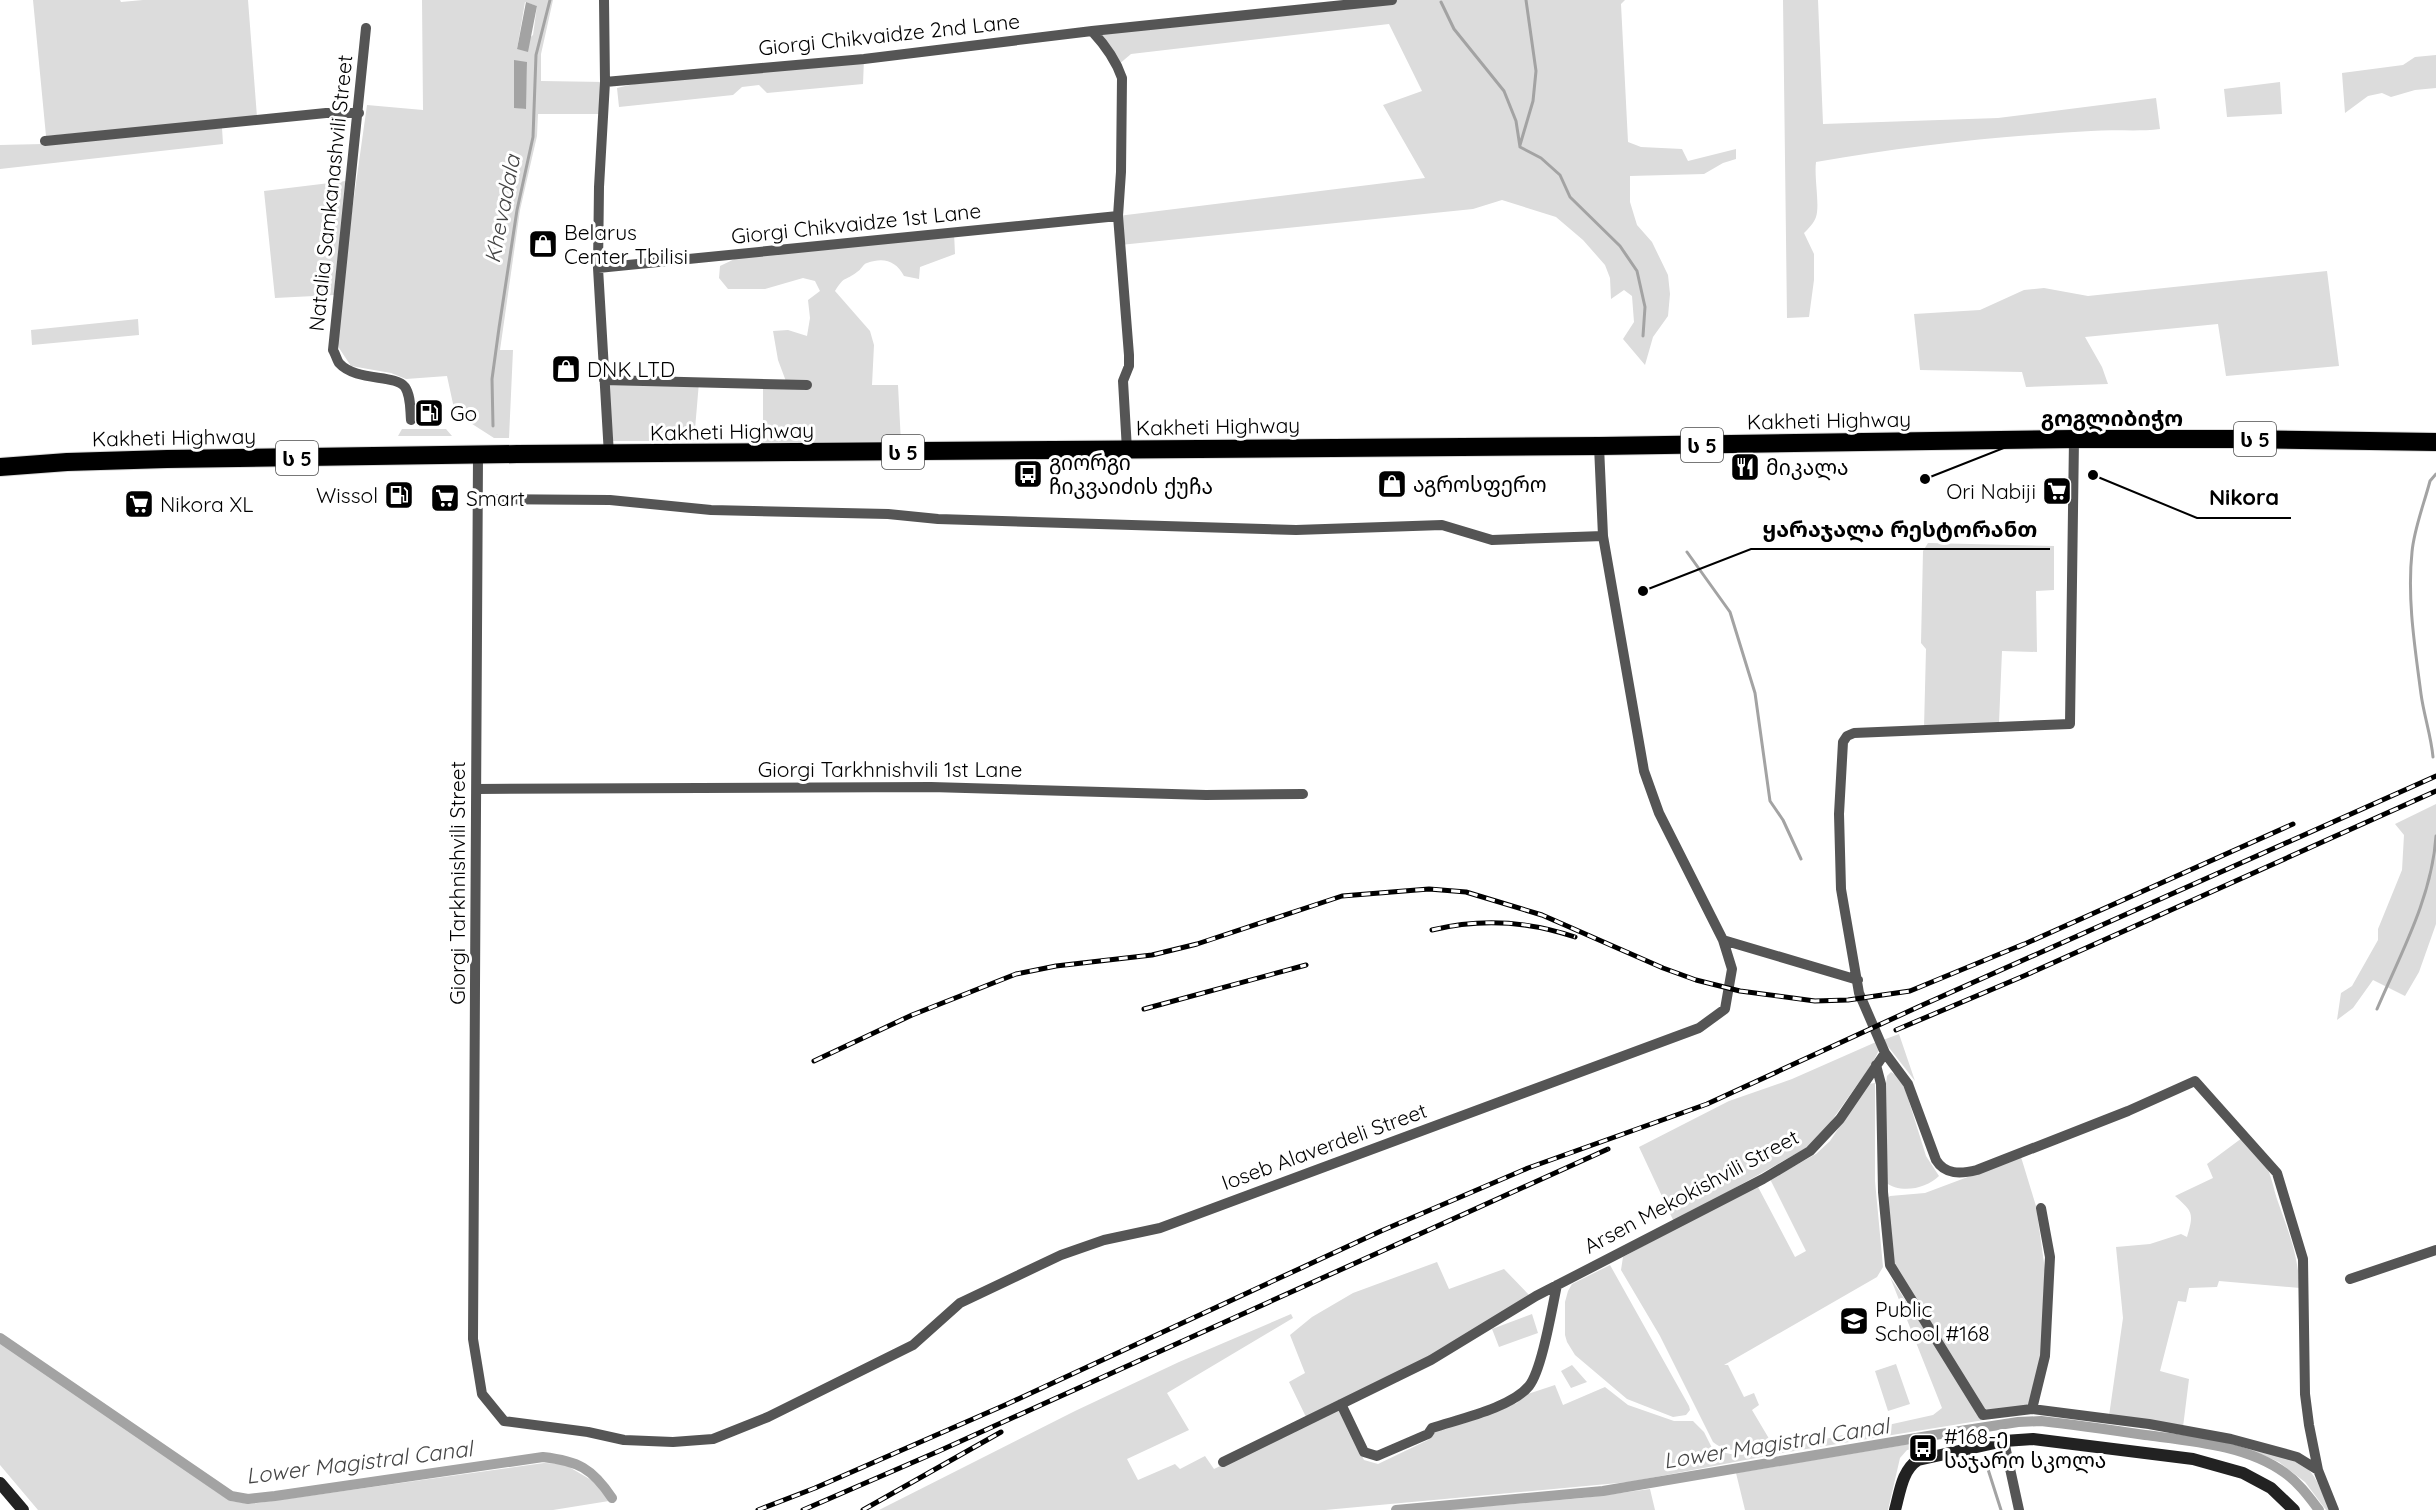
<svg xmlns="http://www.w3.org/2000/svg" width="2436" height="1510" viewBox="0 0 2436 1510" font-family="Quicksand,'Noto Sans Georgian',sans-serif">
<rect width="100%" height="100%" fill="#fff"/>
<path fill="#dcdcdc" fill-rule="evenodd" d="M33,0h87l1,2 22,-2h105l9,117 -211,19z
M422,0h131l-12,54v27l64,1 -2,32h-65l-1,22 -17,74 -20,140h13l-4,88h-15l-39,-25 -8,-37 -41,3 -15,-6 -40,-7 -12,-18 -2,-9 7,-71 23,-163 56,5zM525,2l12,4 -4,29 -16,14zM514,61l13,2 -2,46 -11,-2z
M1392,0h233l-4,4 7,138 13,5 41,2 6,12 48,-12v10l-13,4 -19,11 -74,2v26l7,23 15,17 16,33 2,19 -2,22 -15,21 -8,28 -22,-26 11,-17 -2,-26 -8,-6 -13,9 -1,-21 -5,-13 -22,-25 -27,-23 -54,-17 -29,9 -353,36 -2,-29 307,-38 -42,-73 39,-14 -33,-67 -258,30 -13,11 -26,-34z
M1783,0h35l5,124 175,-6 158,-20 4,31c-23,3 -46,0 -69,2 -92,5 -185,15 -275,31 -2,16 4,43 0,55 -2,6 -8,12 -12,16l10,21v26l-5,37 -22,1z
M2436,55v33l-21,2 -24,7 -9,-4 -14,3 -23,17 -3,-40 61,-8 12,-8z
M864,59l-1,25 -96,9 -8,-8 -17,2 -9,8 -114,12 -2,-19 51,-12z
M2280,82l2,32 -55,3 -3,-28z
M222,128l1,16 -223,25v-24l43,-1z
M346,181l-12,114 -59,3 -11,-107z
M954,232l1,22 -35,13 -1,12 -15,-3c-8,-15 -20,-19 -37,-13 -4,1 -6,7 -10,9 -13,10 -12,3 -22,19l35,40 4,14 -2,40h26l3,58 -138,-1v-58h24l-9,-24 -5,-29 15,-1 19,6 3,-18 -2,-18 12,-9 -5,-10 -12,-3 -38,11h-37l-9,-11 1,-12 25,-12z
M2327,271l12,95 -113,10 -8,-52 -133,13 17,30 6,17 -82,3 -4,-15 -102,-2 -6,-56 66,-4 44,-20 20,-2 44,8z
M138,319l1,16 -107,10 -1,-15z
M604,380l95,2 -5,59h-86z
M402,429h44l6,7h-54z
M1928,543l126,3v44l-18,1 1,61 -35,-1 -3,72 -75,5 2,-79 -5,-6 2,-92z
M2436,804v120l-17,48 -14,24 -32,-16 -20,28 -16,12 4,-27 11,-7 26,-46v-11l24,-59 2,-35 -9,-11z
M1899,1034l16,47 -32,-41z
M1876,1042l3,8 -7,14 -52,73 -12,10 -134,75 -35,-75 90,-46 63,-22z
M1891,1072l11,7 24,77 13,20c-13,13 -39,18 -54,6v-91l2,-15z
M1875,1083v98l8,86 -6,10 -153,88h4l16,32 10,-4 5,12 -7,5 22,37 6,2 153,-34 9,-7 -52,-131 94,143 -202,33 -153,29 -304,28h-446l196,-99 104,-49 112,-48 2,4 -126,75 22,37 -62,29 11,21 37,-16 5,5 25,-13 9,13 124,-60 26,51 14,4 50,-24 6,-9 73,-24 10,-4 5,-7 33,-11 8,20 42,-18 23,18 46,16h19l11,11 9,18 22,5 36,-3 -1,-5c-20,2 -41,8 -57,-5l-53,-106 -39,-66 2,-13 134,-72 38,72 11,-6 -36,-72 46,-25 14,-13 38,-57z
M2242,1138c7,8 17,16 22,24 8,13 9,26 14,40 12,34 19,50 22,86l-81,-7 -2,6 -28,1 -3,14 -8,-1 -18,70 29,8 -6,48 -74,-11 14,-98 -7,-71 34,-3 31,-10 6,3c7,-24 6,-25 -12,-41l38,-18 -6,-14z
M2021,1157l15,49 9,64 -3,81 -11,49 -5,6 -40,7 -94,-149 -7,-64 5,-4 35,-3z
M1437,1262l12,27 55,-20 27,28 -89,54 -136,66 -17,-35 16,-9 -15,-38 22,-18 41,-24z
M1610,1265l79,141 1,4 -4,5 -13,2 -46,-18 -52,-44 -8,-13 -2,-7v-33l3,-11 4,-7z
M1532,1314l6,19 -39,14 -7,-18z
M0,1342l230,159 21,3 293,-41 20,1 34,20 11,17 -56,9h-515l-38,-45z
M1896,1364l14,40 -22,7 -13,-40z
M1572,1365l15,17 -16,6 -10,-17z
M1916,1443v5l-9,2 -7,8 -12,52h-143l-9,-37z
M2239,1445c18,5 55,11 68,23 11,10 16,29 23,42h-4l-21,-28 -26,-20z
M1650,1489l5,21h-212l140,-12z"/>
<path fill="#a3a3a3" d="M526,2l11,4 -9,46 -11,-3z
M514,60l13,2 -1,47 -12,-1z"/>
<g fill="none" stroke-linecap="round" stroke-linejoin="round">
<path stroke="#a3a3a3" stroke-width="3" d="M1441,2l13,27 50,62 12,30 4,26 21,11 19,17 10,22 50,49 17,25 8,36 -2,29
M1520,145l13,-44 3,-30 -10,-71
M493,426l-1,-47 7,-51 18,-118 16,-73 3,-82 14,-55
M1687,552l43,60 25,81 15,108 13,19 18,39
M2433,757c-2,-22 -9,-41 -12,-63 -6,-46 -14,-95 -9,-142 2,-23 12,-48 18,-71l6,-7
M2377,1009c24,-56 55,-112 59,-173
M1986,1463l15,47"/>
<path stroke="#a3a3a3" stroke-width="10" d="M0,1338l231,158 17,3 27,-3 268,-39c35,4 49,11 69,41
M1396,1510l207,-19 325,-55 90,-14 23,-1c35,4 70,9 104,14 46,6 102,10 140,38 14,10 24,24 34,37"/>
<g stroke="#dbdbdb" stroke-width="20">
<path id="highway" d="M0,467l67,-5 100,-3 350,-5 1082,-8 475,-7h158l204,3"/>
</g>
<path stroke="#555" stroke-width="10" d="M604,0l1,82 -6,105 -1,81 11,187
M366,28l-33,322c2,3 4,10 6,13 17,19 56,11 66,24 6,9 5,22 6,33
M1092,31c13,14 24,29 30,47l-1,94 -3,44 11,139v11l-6,15 4,69
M605,82l259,-23 228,-28 300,-31
M45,141l281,-28h33
M598,268l520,-52
M604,380l203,5
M2074,439l-4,285 -216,9 -7,3 -4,6 -4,72 2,75 18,104 26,60 23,31 28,76c9,15 25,14 41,10l151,-59 67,-30 82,92 26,86 2,135 4,31 9,45 16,40
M478,456l-5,883 9,55 22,27 84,11 36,8 49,2 40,-3 55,-22 145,-72 47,-42 101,-48 43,-15 56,-12 539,-200 26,-19 7,-40 -9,-29 -64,-127 -15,-42 -41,-235 -4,-90
M478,499l132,1 101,10 177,4 50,5 358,11 146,-5 50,15 111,-4
M477,789l454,-2 275,8 97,-1
M1723,940l135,40
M1876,1065l5,19 2,108 7,73 93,150 49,-6 117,15 82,15 66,18 21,13
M2350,1279l86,-29
M1341,1404l23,48 13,4 51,-22 4,-6c27,-9 79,-20 97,-42 13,-16 23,-78 28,-101
M2032,1409l13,-53 5,-99 -9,-49
M2004,1441l15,69
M1223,1462l208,-102 105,-64 227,-117 47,-28 30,-32 45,-66"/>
<path stroke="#222" stroke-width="12" d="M0,1483l23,27
M1895,1510c5,-18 7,-40 23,-50l86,-19 29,-2 160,20 50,14 28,15 23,22"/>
<use href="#highway" stroke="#000" stroke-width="18"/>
<g stroke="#000" stroke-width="5">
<path id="rail" d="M1432,930c49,-12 96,-9 143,7
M2018,947l275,-123
M1144,1009l162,-44
M1896,1030l130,-55 410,-184
M814,1061l98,-46 104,-41 40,-8 96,-11 45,-11 145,-48 87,-7 37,3 76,23 121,53 33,12 44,11 75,10 33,-1 62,-9 114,-47
M758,1510l57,-22 190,-83 376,-174 147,-63 179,-64 211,-97 518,-231
M803,1510l136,-59 669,-302
M863,1510l138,-78"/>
</g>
<use href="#rail" stroke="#fff" stroke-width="3" stroke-dasharray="9" stroke-linecap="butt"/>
</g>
<defs>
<g id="shop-square" transform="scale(1.5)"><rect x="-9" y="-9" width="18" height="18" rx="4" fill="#000" stroke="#fff"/><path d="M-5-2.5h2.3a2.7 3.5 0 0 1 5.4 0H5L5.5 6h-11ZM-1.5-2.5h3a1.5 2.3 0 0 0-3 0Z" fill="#fff"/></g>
<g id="fuel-square" transform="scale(1.5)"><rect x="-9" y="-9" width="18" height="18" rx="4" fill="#000" stroke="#fff"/><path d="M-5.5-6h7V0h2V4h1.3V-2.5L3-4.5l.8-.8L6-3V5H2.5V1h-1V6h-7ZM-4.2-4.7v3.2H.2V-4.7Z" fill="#fff"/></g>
<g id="restaurant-square" transform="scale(1.5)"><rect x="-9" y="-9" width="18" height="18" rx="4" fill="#000" stroke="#fff"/><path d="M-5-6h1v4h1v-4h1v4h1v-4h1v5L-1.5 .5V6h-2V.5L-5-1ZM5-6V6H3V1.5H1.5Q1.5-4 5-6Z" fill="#fff"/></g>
<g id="bus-square" transform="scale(1.5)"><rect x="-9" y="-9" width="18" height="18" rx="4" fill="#000" stroke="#fff"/><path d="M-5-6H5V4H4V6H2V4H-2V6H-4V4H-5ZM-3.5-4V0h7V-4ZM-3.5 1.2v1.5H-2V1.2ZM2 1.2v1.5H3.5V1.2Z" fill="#fff"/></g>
<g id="supermarket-square" transform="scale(1.5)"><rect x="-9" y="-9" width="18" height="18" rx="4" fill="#000" stroke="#fff"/><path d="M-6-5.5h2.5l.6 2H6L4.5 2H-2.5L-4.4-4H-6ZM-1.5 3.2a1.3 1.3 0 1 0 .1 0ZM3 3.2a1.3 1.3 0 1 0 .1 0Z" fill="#fff"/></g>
<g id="school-square" transform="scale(1.5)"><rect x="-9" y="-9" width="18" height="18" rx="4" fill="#000" stroke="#fff"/><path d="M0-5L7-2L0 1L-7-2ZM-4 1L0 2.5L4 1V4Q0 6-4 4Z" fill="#fff"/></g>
</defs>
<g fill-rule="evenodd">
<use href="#shop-square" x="543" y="244"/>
<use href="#shop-square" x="566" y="369"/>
<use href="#fuel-square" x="429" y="413"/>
<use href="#restaurant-square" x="1745" y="467"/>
<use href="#bus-square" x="1028" y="474"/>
<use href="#shop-square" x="1392" y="484"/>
<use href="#supermarket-square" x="2057" y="491"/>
<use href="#fuel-square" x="399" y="495"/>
<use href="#supermarket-square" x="445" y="498"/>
<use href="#supermarket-square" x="139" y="504"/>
<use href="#school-square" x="1854" y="1321"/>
<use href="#bus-square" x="1923" y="1448"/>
</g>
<g text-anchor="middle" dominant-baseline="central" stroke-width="6" stroke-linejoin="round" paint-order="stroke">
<g fill="#fff" stroke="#4c4c4c" stroke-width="1.5">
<rect x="2234" y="422" width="42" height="34" rx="4.5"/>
<rect x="1681" y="428" width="42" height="34" rx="4.5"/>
<rect x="882" y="435" width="42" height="34" rx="4.5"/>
<rect x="276" y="441" width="42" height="34" rx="4.5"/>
</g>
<g font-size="20" font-weight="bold" fill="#000">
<text x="2255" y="439">ს 5</text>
<text x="1702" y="445">ს 5</text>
<text x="903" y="452">ს 5</text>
<text x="297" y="458">ს 5</text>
</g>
<g font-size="21" fill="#000" stroke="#fff">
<text transform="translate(889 34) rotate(-6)">Giorgi Chikvaidze 2nd Lane</text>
<text transform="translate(330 193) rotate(-84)">Natalia Samkanashvili Street</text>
<text transform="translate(856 223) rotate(-6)">Giorgi Chikvaidze 1st Lane</text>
<text transform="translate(1829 420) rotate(-1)">Kakheti Highway</text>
<text transform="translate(1218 426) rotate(-1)">Kakheti Highway</text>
<text transform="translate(732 431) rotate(-1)">Kakheti Highway</text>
<text transform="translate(174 437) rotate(-1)">Kakheti Highway</text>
<text x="890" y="769">Giorgi Tarkhnishvili 1st Lane</text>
<text transform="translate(457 883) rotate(-90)">Giorgi Tarkhnishvili Street</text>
<text transform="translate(1324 1146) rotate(-20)">Ioseb Alaverdeli Street</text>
<text transform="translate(1691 1191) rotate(-28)">Arsen Mekokishvili Street</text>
</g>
<g font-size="21" fill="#000" stroke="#fff" text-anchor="start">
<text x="564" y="232">Belarus<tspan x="564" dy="24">Center Tbilisi</tspan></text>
<text x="587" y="369">DNK LTD</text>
<text x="450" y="413">Go</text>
<text x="1049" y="462">გიორგი<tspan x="1049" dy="24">ჩიკვაიძის ქუჩა</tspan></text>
<text x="1766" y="467">მიკალა</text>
<text x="1413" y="484">აგროსფერო</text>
<text x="2036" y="491" text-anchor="end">Ori Nabiji</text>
<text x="378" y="495" text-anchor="end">Wissol</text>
<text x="466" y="498">Smart</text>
<text x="160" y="504">Nikora XL</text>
<text x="1875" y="1309">Public<tspan x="1875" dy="24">School #168</tspan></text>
<text x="1944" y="1436">#168-ე<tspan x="1944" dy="24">საჯარო სკოლა</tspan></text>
</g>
<g font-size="22" font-style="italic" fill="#444" stroke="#fff">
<text transform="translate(502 209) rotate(-79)">Khevadala</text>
<text transform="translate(1776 1443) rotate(-9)">Lower Magistral Canal</text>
<text transform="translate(359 1462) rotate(-7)">Lower Magistral Canal</text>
</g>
</g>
<path fill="none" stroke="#000" stroke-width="2" d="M1925 479L2029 438H2196M2093 475L2197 518H2291M1643 591L1751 549H2050"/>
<g fill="#000" stroke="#fff" stroke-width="2">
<circle cx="1925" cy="479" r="6"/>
<circle cx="2093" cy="475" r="6"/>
<circle cx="1643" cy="591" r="6"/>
</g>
<g font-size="22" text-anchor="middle" font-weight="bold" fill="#000" stroke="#fff" stroke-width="6" stroke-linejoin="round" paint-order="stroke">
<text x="2112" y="426">გოგლიბიჭო</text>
<text x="2244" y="505">Nikora</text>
<text x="1900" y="537">ყარაჯალა რესტორანთ</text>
</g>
</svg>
